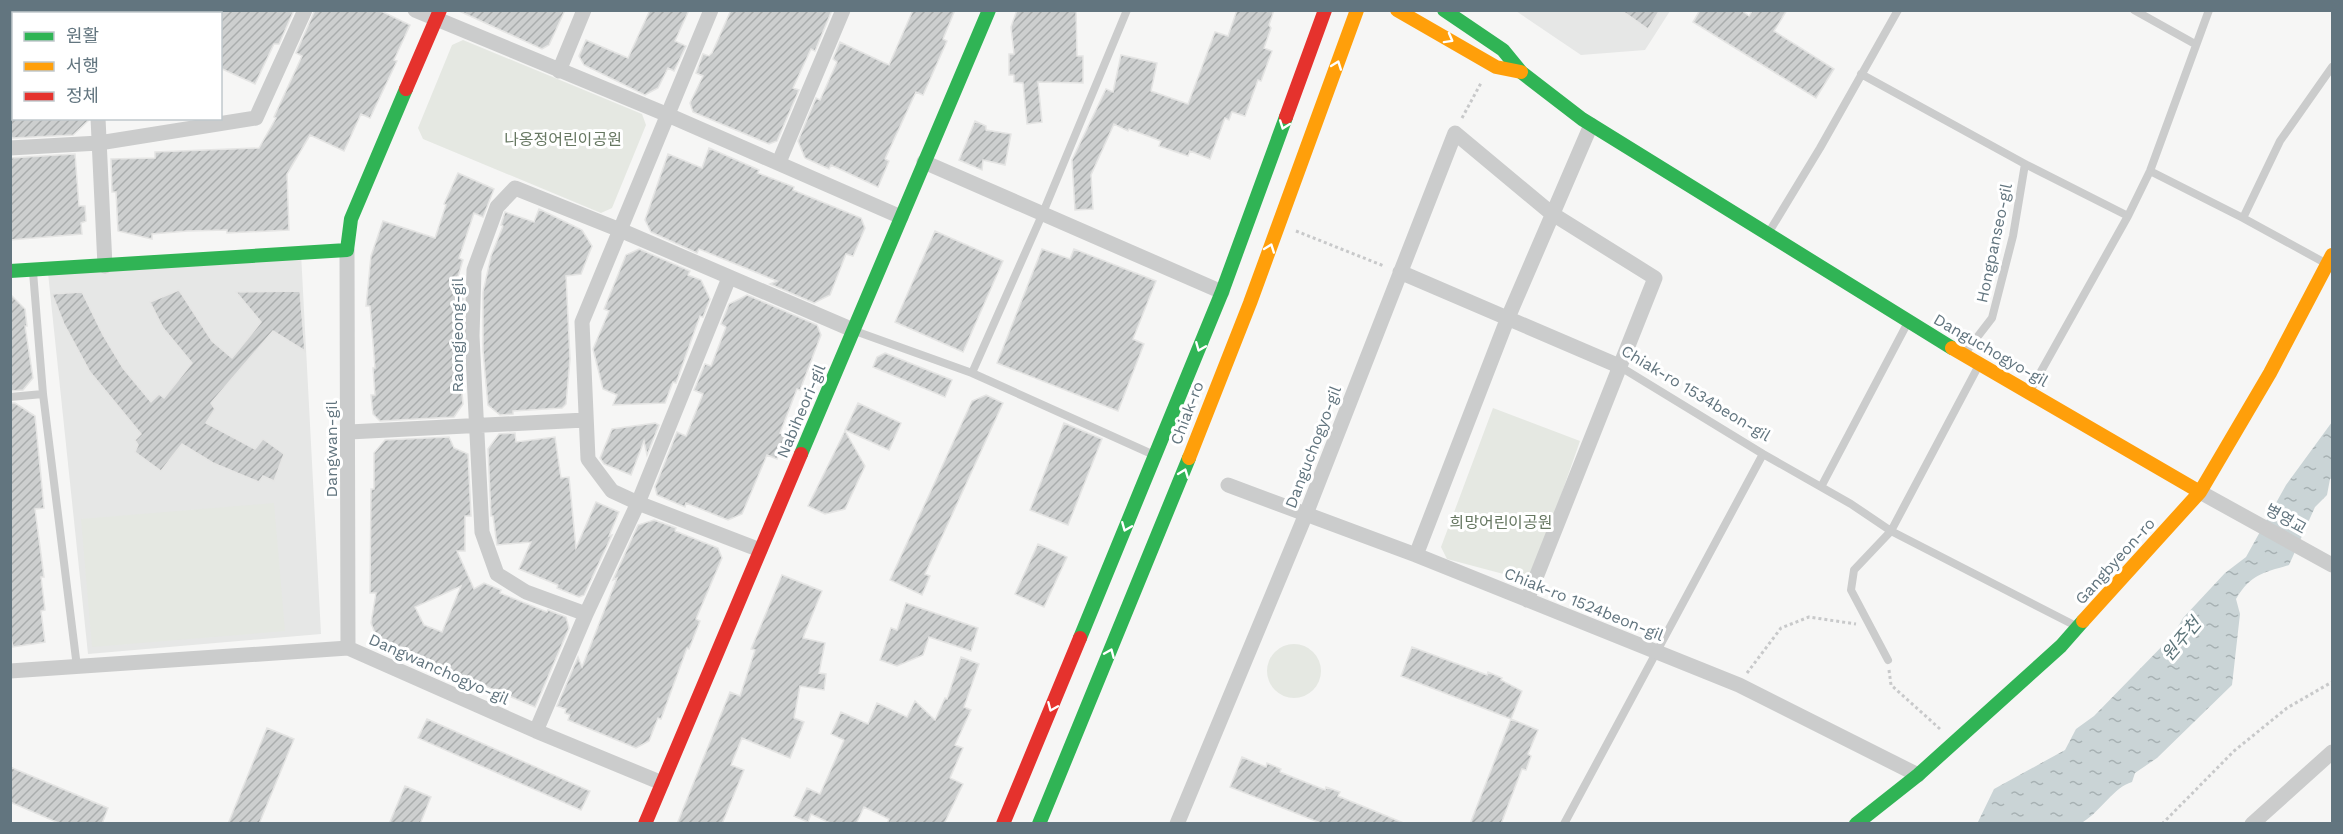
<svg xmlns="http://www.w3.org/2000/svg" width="2343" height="834" viewBox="0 0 2343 834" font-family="'Work Sans','Noto Sans KR',sans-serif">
<defs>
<pattern id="water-ripples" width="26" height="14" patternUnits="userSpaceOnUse" patternTransform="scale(1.5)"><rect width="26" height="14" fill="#cad4d6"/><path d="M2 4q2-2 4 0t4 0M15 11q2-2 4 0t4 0" fill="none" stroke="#a7b1b3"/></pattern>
<pattern id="building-hatch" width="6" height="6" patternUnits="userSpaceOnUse" patternTransform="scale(1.5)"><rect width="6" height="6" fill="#cdcfcf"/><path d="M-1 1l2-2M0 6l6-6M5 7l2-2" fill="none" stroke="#aaadad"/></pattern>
</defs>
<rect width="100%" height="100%" fill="#f6f6f5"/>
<path fill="#e6e7e6" d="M1516,11h154l-25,39 -64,5z
M301,253l20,381 -233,20 -40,-381z"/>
<path fill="#e5e8e2" d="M463,40l179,74 4,11 -34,83 -11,5 -178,-74 -5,-11 34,-83z
M1493,408l87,33 -48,137 -6,2 -79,-21 -6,-12z
M274,503l11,128 -193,16 -11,-128z
M1267 671a27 27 0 1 1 54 0a27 27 0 1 1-54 0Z"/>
<path fill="url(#water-ripples)" d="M2332,422v55l-2,2 -3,16 -12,12 -26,58c-26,8 -38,9 -53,34l4,15 -8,71 -75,73 -22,15 -3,9c-18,5 -31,29 -49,40 -8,4 -91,1 -106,2l17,-35 71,-39 11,-21 18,-13 80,-82 9,-16 42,-45 21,-16 40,-72z"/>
<path fill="url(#building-hatch)" stroke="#e5e5e4" stroke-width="1.5" fill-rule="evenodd" d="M220,10h74l-15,34h-5l-19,40 -35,-16z
M315,10h64l31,15 -16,35 3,1 -27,57 -9,-4 -17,37 -34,-16 -23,39 2,56 -62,3v-3l-40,1 -35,3v5l-34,-8 -2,-39h-4l-1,-33 44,-1v-6l104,-4 17,-30 -2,-1 28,-61 -6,-3z
M457,10h108l-16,35 -7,4z
M650,10h39l-14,31 11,5 -12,25 -6,-3 -10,20 -13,7 -61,-30 -5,-9 7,-16 42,18z
M731,10h101l-17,41 -4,-2 -18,39 6,2 -22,51 -8,3 -76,-32 -3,-9 13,-27 -7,-3 7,-19 6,2 3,-3z
M913,10h42l-12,29 4,2 -24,54 -7,-3 -31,67 4,2 -11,26 -47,-22 -2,4 -24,-11 -7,-17 18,-43 4,2 17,-38 -4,-3 7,-17 49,23z
M1017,10h59l1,46h6v27l-45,-1 4,40 -15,2 -4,-41 -9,-1v-7h-5v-21h5l-3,-27z
M1237,10h37l-5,15 2,3 -7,20 8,3 -11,30 -3,-1 -13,36 -13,-4 -3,8 -4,-2 -15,41 -20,-8 -2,5 -29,-10 2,-5 -32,-12 -1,2 -14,-7 -23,51 2,34 -18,1 -3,-50 34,-71 7,3 8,-37 36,8 -6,28 37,13 27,-72 13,4z
M1621,10h39l-12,19z
M1700,10h41l8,6 4,-6h34l-13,21 60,38 -18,29 -123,-76z
M10,118h78v3l-15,14 -60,3 -3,-2z
M975,121l11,5v4l25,4 -6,31 -22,-5 -1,10 -23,-10z
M709,148l50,22 -1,3 36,14 -1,3 68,28 4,10 -12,28 -7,-2 -16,41 -16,8 -44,-19 7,-3 -78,-32 -2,4 -46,-21 -6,-12 23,-66 34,14z
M75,154l4,52h6l1,15 -5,2 1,11 -72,6v-82z
M458,173l36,16 -11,28 -9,-4 -15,45 4,2 -10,33 11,-1 -1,23h-8l8,89 -9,13 -74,4 -7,-7 -2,-19h4l-2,-27h2l-5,-62h-4l5,-50 12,-35 52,17 11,-33 -2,-1z
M539,209l43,21 10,16 -11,28 -15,2 4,83 -4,45 -4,4 -49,3v3l-13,1 -12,-10 -5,-54v-59l8,-36 12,-30 -2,-1 4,-13 29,10z
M935,231l68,30 -40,91 -68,-30z
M639,249l51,22 -2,4 13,5 9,19 -7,18 -3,-1 -24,67 -3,-1 -8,21 -52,2 4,-10 -14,-6 -10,-40 16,-38 -5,-2 22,-54z
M1042,249l28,10 4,-10 82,32 -23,58 11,5 -26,67 -121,-48z
M179,290l33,51 20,17 29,-36 -25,-30 64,-1 5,60 -32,-20 -62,72 4,6 -9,14 49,26 8,-10 21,15 -10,27 -11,-5 -4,6 -46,-19 -31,-19 -21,27 -26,-19 3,-7 -3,-5 6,-6 -51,-62 -26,-48 -12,-30 30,-2 21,43 20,33 28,34 8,-8 5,4 28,-35 -29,-35 -13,-26z
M10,294l15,15 2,17h-2l8,52 -10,12 -13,1z
M747,295l70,30 4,10 -21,55 -3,-1 -17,44 7,3 -10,23 -10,-4 -25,59 -14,6 -42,-17 -1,4 -28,-12 -2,-8 22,-55 9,4 17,-42 -9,-4 11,-26 6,2 15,-39 -5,-3 8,-20z
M885,353l67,27 -7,17 -72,-30 4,-10z
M986,395l17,8 -78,171 5,2 -8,19 -32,-15 82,-179z
M10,403h5l20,13 9,92 -9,1 9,68h-3l4,33 -4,1 4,31 -32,5 -3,-15z
M858,403l43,20 -12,27 -44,-20z
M655,423l4,2 -12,30 -3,-14 -13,34 -27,-11 -4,-6 12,-29z
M1064,423l38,16 -34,86 -38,-15z
M845,431l20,35 -20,43 -20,5 -17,-8z
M515,433l1,9 39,-5 6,41 8,-1 7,71 20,-46 23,10 -10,24 3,-1 -28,60 -5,2 -22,-9 1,-3 -39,-16 12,-27 -34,3 -4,-29h-2l-3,-67 11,-15z
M449,437l5,11 14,6 3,62h-6v35h-8l17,38 10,-6 17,7 -1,3 47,19 1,-2 18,7 3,11 -34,79 -157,-66 -7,-18 5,-30h-6l1,-104h3v-36l11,-13zM461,586l-19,46 -18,-7 -9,-18z
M654,520l22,8 -1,3 43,17 4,10 -26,61 4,2 -11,28 -2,-1 -26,71 -3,-1 -9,23 -13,7 -68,-28 2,-5 -5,-2 1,-4 -9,-3 21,-49 4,10 35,-89 -4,2 25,-55z
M1038,544l29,13 -23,50 -29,-13z
M782,575l40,16 -19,47 22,5 -6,30 7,1 -2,16 -24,-4 -6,32 10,4 -14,36 -48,-20 -11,27 13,5 -22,54h-45l53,-132 10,4 15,-46 -4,-1z
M906,603l72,25 -7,23 -42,-14 -6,18 -26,11 -17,-6 11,-32 6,2z
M1412,647l75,28 1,-3 14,6 -1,2 21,11 -11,28 -110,-43z
M961,657l18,7 -15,43 7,3 -16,35 8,3 -13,30 13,6 -19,40h-57l2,-5 -25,-12 -8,17h-24l-21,-10 -3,8 -14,-6 13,-28 13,6 24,-54 -13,-6 10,-22 27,12 9,-21 30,14 8,-16 20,19 10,-22 2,1z
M427,719l163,72 -9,19 -163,-72z
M1511,719l27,11 -10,24 3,2 -5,14 -4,-1 -21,55h-31z
M267,728l27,11 -35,85h-31z
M1242,757l24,10 1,-4 14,6 -1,3 45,18 1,-3 14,5 -2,4 68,28h-83l-93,-37z
M10,767l98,41 -6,16h-41l-51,-22z
M405,786l26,11 -11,27h-31z"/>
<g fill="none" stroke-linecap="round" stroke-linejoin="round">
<path stroke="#c8c9ca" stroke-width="3" stroke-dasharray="3 3" stroke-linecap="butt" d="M1462,118l19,-35
M1296,231l88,35
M1889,670l2,15 49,44
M1747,673l34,-45 28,-11 47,7
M2162,824l72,-73 53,-43 45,-26"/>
<path stroke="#cbcccc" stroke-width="8" d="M2134,10l61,34
M1861,74l164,90 103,52
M2150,171l93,47 84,46
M2243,218l37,-77 52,-74
M1769,232l51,-84 78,-138
M33,272l10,122 34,273
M855,331l117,42 182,82
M1965,353l27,-35 21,-82 12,-72
M1619,366l144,88 88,50 40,27 185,95
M972,373l70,-158 85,-205
M2030,391l98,-175 22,-45 59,-161
M10,397l33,-3
M1821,487l86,-163
M1888,660l-37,-70 3,-20 37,-39 88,-166
M1564,824l199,-370"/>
<path stroke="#cbcccc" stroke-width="15" d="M89,10l1,4
M415,10l253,105 233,102
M711,10l-129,312 6,137 24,32 26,12 122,47
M559,71l25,-61
M98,118l7,148
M10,148l89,-5 157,-25 49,-108
M779,162l64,-152
M924,162l298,130
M347,250l1,398
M1400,272l219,94
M349,432l236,-12
M1228,485l188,70 323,130 179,90
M2200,492l132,73
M1416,555l91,-235 84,-195
M586,614l-60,-22 -29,-18 -15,-42 -10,-196 2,-66 23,-63 18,-19 105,42 233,100
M10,671l338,-23 188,83 126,52
M536,731l50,-117 52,-111 91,-225
M1177,824l129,-310 149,-381 96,80 104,65 -128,322
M2252,824l80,-72"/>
<path stroke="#30b455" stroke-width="14" d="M1444,10l59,40 18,22 61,47 370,229
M10,271l337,-21 4,-31 55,-130
M801,454l188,-444
M1080,638l142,-346 64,-175
M1039,824l150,-366
M1856,824l62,-49 143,-129 22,-25"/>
<path stroke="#ff9f0a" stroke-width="14" d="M1397,10l99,57 25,5
M1952,348l248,144
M1189,458l61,-155 107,-293
M2083,621l117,-129 70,-119 62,-118"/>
<path stroke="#e5322d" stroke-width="14" d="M406,89l34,-79
M1286,117l39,-107
M645,824l156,-370
M1003,824l77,-186"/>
</g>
<defs><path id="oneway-chevron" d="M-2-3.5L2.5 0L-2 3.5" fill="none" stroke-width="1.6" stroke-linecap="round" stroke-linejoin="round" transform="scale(1.5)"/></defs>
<g stroke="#fff">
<use href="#oneway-chevron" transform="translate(1449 39) rotate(29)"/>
<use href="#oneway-chevron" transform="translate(1337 65) rotate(-70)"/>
<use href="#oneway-chevron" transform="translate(1284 125) rotate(110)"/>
<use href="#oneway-chevron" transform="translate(1270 248) rotate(-70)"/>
<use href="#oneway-chevron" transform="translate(1200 347) rotate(112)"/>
<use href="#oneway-chevron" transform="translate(1184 473) rotate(-69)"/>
<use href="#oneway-chevron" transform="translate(1126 527) rotate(112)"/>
<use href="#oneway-chevron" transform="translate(1110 653) rotate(-67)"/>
<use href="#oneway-chevron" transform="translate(1052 707) rotate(113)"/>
</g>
<g text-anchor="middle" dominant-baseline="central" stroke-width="6" stroke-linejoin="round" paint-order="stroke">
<g font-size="16" fill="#667761" stroke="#fff">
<text x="563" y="139">나옹정어린이공원</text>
<text x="1501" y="522">희망어린이공원</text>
</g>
<g font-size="16" fill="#62757f" stroke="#fff">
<text transform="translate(1994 243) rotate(-78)">Hongpanseo-gil</text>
<text transform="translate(457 335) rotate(-90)">Raongjeong-gil</text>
<text transform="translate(1991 350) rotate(30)">Danguchogyo-gil</text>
<text transform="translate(1696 393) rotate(31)">Chiak-ro 1534beon-gil</text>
<text transform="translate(801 411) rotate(-67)">Nabiheori-gil</text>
<text transform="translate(1187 413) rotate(-69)">Chiak-ro</text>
<text transform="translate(1313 447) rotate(-69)">Danguchogyo-gil</text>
<text transform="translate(331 449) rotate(-90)">Dangwan-gil</text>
<text transform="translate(2286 519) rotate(29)">병영교</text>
<text transform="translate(2115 561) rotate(-48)">Gangbyeon-ro</text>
<text transform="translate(1584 604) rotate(22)">Chiak-ro 1524beon-gil</text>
<text transform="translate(439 669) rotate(24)">Dangwanchogyo-gil</text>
</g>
<g font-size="18" font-style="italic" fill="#5d757a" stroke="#fff">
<text transform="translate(2181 639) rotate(-50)">원주천</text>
</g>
</g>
<rect width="2343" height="834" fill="none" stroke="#62757f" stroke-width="24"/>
<rect x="12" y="12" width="210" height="108" fill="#ffffff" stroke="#c0c8cc" stroke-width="1.5"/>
<rect x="24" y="32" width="30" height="9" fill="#30b455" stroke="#c0c8cc" stroke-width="1.5"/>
<text x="66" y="42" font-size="18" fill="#62757f">원활</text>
<rect x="24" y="62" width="30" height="9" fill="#ff9f0a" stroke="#c0c8cc" stroke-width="1.5"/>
<text x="66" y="72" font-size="18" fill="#62757f">서행</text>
<rect x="24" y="92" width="30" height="9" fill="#e5322d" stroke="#c0c8cc" stroke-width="1.5"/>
<text x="66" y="102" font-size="18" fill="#62757f">정체</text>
</svg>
